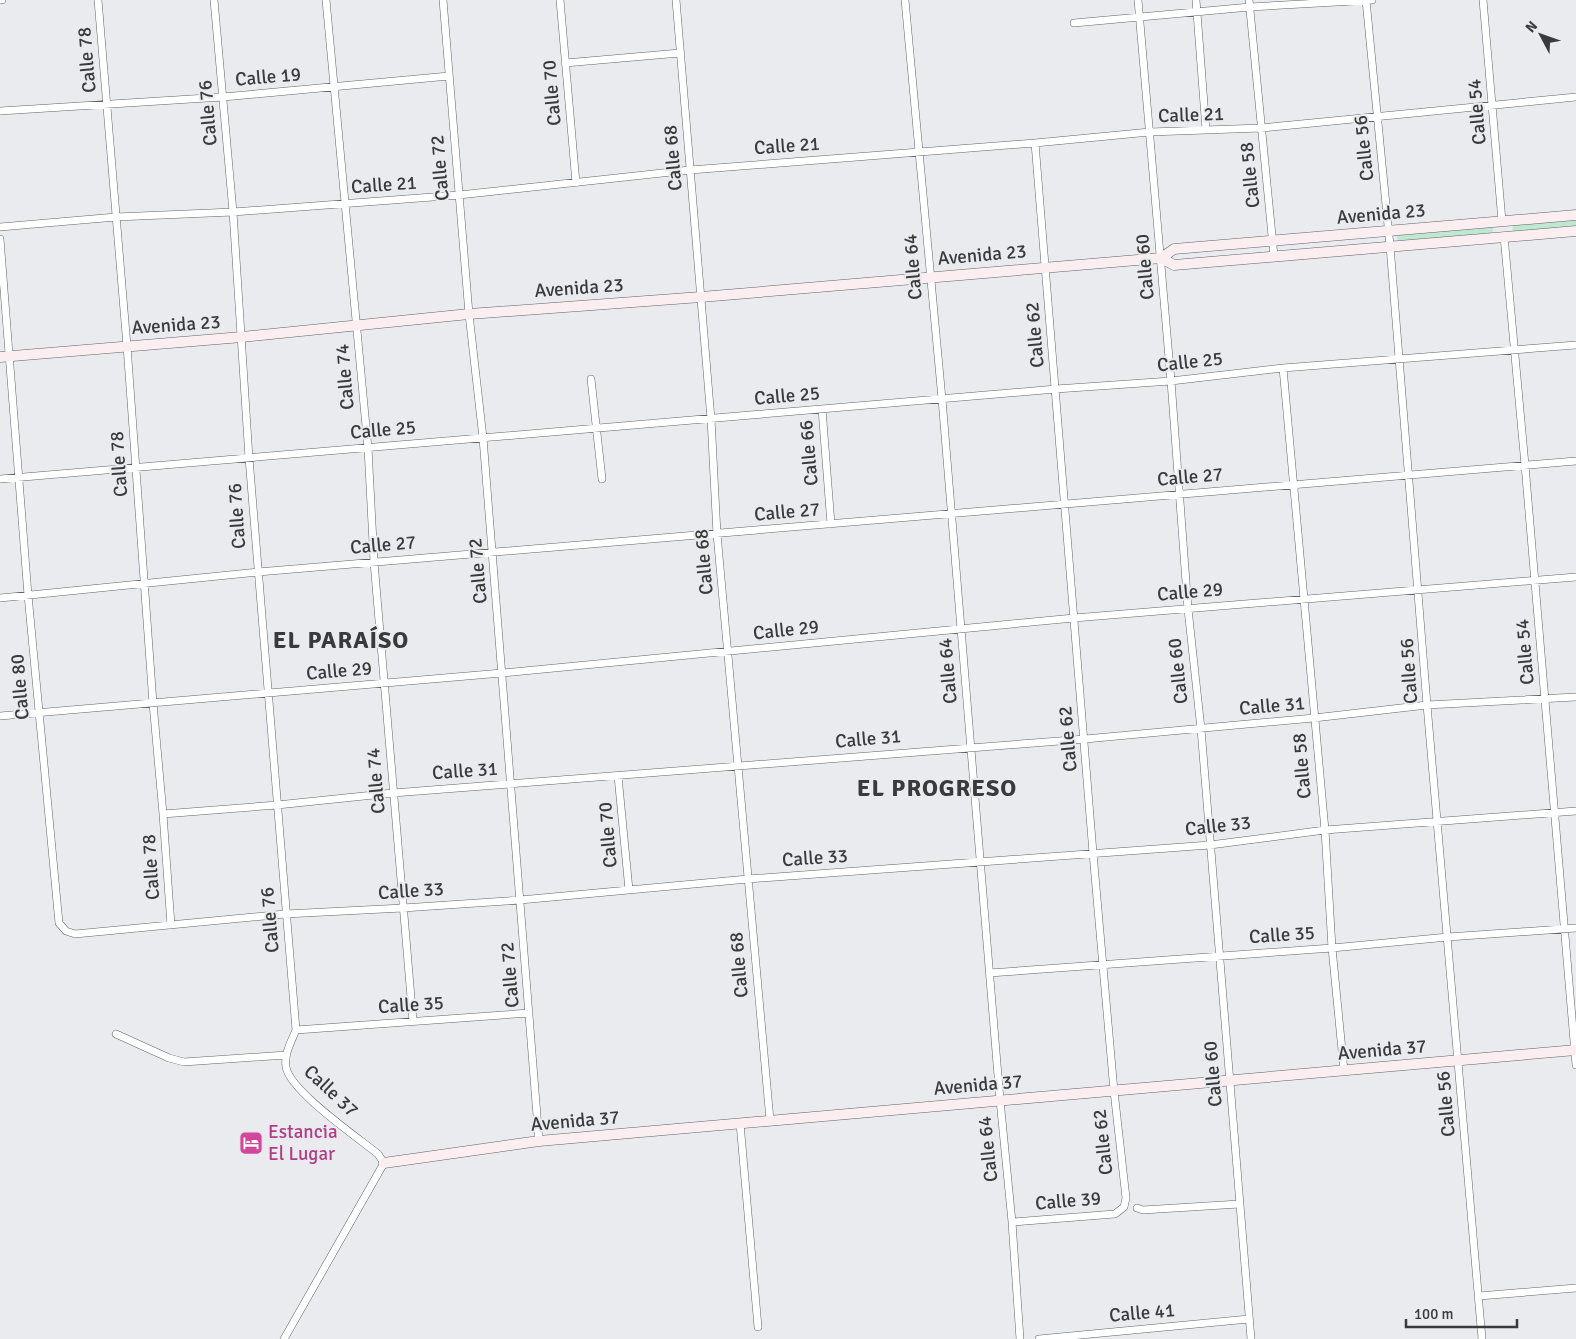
<svg xmlns="http://www.w3.org/2000/svg" width="1576" height="1339" viewBox="0 0 1576 1339" font-family="Signika,sans-serif">
<rect width="100%" height="100%" fill="#e9ebef"/>
<path fill="#bfe7d2" d="M1576,218v9l-61,5 -3,-3 2,-5z
M1491,226l2,3 -1,4 -93,8 -2,-3 2,-4z"/>
<g fill="none" stroke-linecap="round" stroke-linejoin="round">
<g stroke="#616367" stroke-width="8">
<path id="street" d="M0,0h2
M98,0l29,346 26,357 10,111 8,111
M214,0l19,212 16,246 47,572c-5,12 -12,24 -10,37 4,24 71,70 92,87l6,9 -100,176
M326,0l42,448 6,114 39,459
M443,0l26,314 14,124 56,703
M560,0l16,183
M676,0l35,419 6,115 53,586
M905,0l37,399 58,701 12,122 8,117
M1138,0l33,381 17,228 13,120 50,610
M1196,0l10,130
M1249,0l25,256
M1366,0l24,246 37,459 55,634
M1483,0l19,221
M1074,23l176,-16 122,-7
M565,63l115,-10
M0,111l223,-14 226,-21
M0,227l116,-10 117,-5 226,-17 231,-25 345,-27 115,-11 111,-4 315,-31
M1504,236l21,229 51,600
M0,239l28,356 31,328 7,8 9,3 210,-20 118,-6 117,-8 228,-21 462,-34 115,-15 251,-19
M1283,368l42,462 7,118 12,123
M591,379l11,100
M822,409l9,115
M0,479l1056,-90 115,-8 112,-13 293,-23
M0,598l258,-26 1318,-111
M0,716l502,-43 572,-55 502,-41
M618,776l11,114
M163,814l114,-9 116,-12 692,-54 229,-21 113,-13 149,-8
M989,973l343,-25 116,-11 128,-9
M296,1030l233,-17
M116,1034l53,24 15,4 102,-7
M740,1123l18,204
M1137,1208l6,2 96,-6
M1012,1222l103,-8 9,-7 2,-9 -12,-107 -21,-238 -58,-710
M1479,1296l97,-8
M1039,1339l210,-20"/>
</g>
<g stroke="#616367" stroke-width="11">
<path id="secondary" d="M1161,258l13,7 402,-34
M0,357l242,-20 227,-23 232,-17 460,-39 13,-9 402,-34
M384,1163l155,-22 1037,-91"/>
</g>
<use href="#street" stroke="#fff" stroke-width="7"/>
<use href="#secondary" stroke="#fbeef1" stroke-width="10"/>
</g>
<defs>
<g id="hotel-square" transform="scale(1.25)"><rect x="-9" y="-9" width="18" height="18" rx="4" fill="#d1479c" stroke="#e9ebef"/><path d="M-6-4.5h1.5V1H6V5H4.5V3h-9V5H-6ZM-4 0a1.8 1.8 0 1 1 3.6 0ZM.5 0V-2.5h3Q6-2.5 6 0Z" fill="#fff"/></g>
</defs>
<g fill-rule="evenodd">
<use href="#hotel-square" x="251" y="1143"/>
</g>
<g text-anchor="middle" dominant-baseline="central" stroke-width="4" stroke-linejoin="round" paint-order="stroke">
<g font-size="19" fill="#393a3c" stroke="#e9ebef">
<text transform="translate(87 60) rotate(-95)">Calle 78</text>
<text transform="translate(268 77) rotate(-5)">Calle 19</text>
<text transform="translate(552 93) rotate(-95)">Calle 70</text>
<text transform="translate(1477 112) rotate(-95)">Calle 54</text>
<text transform="translate(208 113) rotate(-95)">Calle 76</text>
<text transform="translate(1191 115) rotate(-2)">Calle 21</text>
<text transform="translate(787 146) rotate(-4)">Calle 21</text>
<text transform="translate(1364 148) rotate(-96)">Calle 56</text>
<text transform="translate(673 158) rotate(-95)">Calle 68</text>
<text transform="translate(440 168) rotate(-95)">Calle 72</text>
<text transform="translate(1250 175) rotate(-96)">Calle 58</text>
<text transform="translate(384 185) rotate(-4)">Calle 21</text>
<text transform="translate(1381 214) rotate(-5)">Avenida 23</text>
<text transform="translate(982 255) rotate(-5)">Avenida 23</text>
<text transform="translate(913 267) rotate(-95)">Calle 64</text>
<text transform="translate(1145 267) rotate(-95)">Calle 60</text>
<text transform="translate(579 288) rotate(-4)">Avenida 23</text>
<text transform="translate(176 325) rotate(-4)">Avenida 23</text>
<text transform="translate(1035 335) rotate(-95)">Calle 62</text>
<text transform="translate(1190 362) rotate(-6)">Calle 25</text>
<text transform="translate(345 377) rotate(-95)">Calle 74</text>
<text transform="translate(787 396) rotate(-5)">Calle 25</text>
<text transform="translate(383 430) rotate(-5)">Calle 25</text>
<text transform="translate(809 453) rotate(-95)">Calle 66</text>
<text transform="translate(119 464) rotate(-94)">Calle 78</text>
<text transform="translate(1190 477) rotate(-5)">Calle 27</text>
<text transform="translate(787 512) rotate(-5)">Calle 27</text>
<text transform="translate(237 516) rotate(-94)">Calle 76</text>
<text transform="translate(383 545) rotate(-5)">Calle 27</text>
<text transform="translate(704 562) rotate(-95)">Calle 68</text>
<text transform="translate(478 571) rotate(-95)">Calle 72</text>
<text transform="translate(1190 592) rotate(-5)">Calle 29</text>
<text transform="translate(786 630) rotate(-6)">Calle 29</text>
<text transform="translate(1525 652) rotate(-95)">Calle 54</text>
<text transform="translate(339 671) rotate(-5)">Calle 29</text>
<text transform="translate(948 671) rotate(-95)">Calle 64</text>
<text transform="translate(1178 671) rotate(-96)">Calle 60</text>
<text transform="translate(1409 671) rotate(-94)">Calle 56</text>
<text transform="translate(20 687) rotate(-95)">Calle 80</text>
<text transform="translate(1272 706) rotate(-5)">Calle 31</text>
<text transform="translate(868 739) rotate(-5)">Calle 31</text>
<text transform="translate(1068 739) rotate(-95)">Calle 62</text>
<text transform="translate(1302 766) rotate(-95)">Calle 58</text>
<text transform="translate(465 771) rotate(-4)">Calle 31</text>
<text transform="translate(376 781) rotate(-95)">Calle 74</text>
<text transform="translate(1218 826) rotate(-6)">Calle 33</text>
<text transform="translate(608 835) rotate(-95)">Calle 70</text>
<text transform="translate(815 858) rotate(-4)">Calle 33</text>
<text transform="translate(151 867) rotate(-94)">Calle 78</text>
<text transform="translate(411 891) rotate(-4)">Calle 33</text>
<text transform="translate(270 920) rotate(-95)">Calle 76</text>
<text transform="translate(1282 935) rotate(-4)">Calle 35</text>
<text transform="translate(739 965) rotate(-95)">Calle 68</text>
<text transform="translate(510 975) rotate(-95)">Calle 72</text>
<text transform="translate(411 1005) rotate(-4)">Calle 35</text>
<text transform="translate(1382 1050) rotate(-5)">Avenida 37</text>
<text transform="translate(1213 1074) rotate(-95)">Calle 60</text>
<text transform="translate(978 1085) rotate(-5)">Avenida 37</text>
<text transform="translate(331 1091) rotate(43)">Calle 37</text>
<text transform="translate(1446 1104) rotate(-95)">Calle 56</text>
<text transform="translate(575 1121) rotate(-5)">Avenida 37</text>
<text transform="translate(1103 1142) rotate(-96)">Calle 62</text>
<text transform="translate(988 1149) rotate(-96)">Calle 64</text>
<text transform="translate(1068 1201) rotate(-5)">Calle 39</text>
<text transform="translate(1142 1313) rotate(-5)">Calle 41</text>
</g>
<g font-size="19" fill="#b23c85" stroke="#e9ebef" text-anchor="start">
<text x="268" y="1132">Estancia<tspan x="268" dy="22">El Lugar</tspan></text>
</g>
<g font-size="24" font-weight="bold" letter-spacing="1" fill="#393a3c" stroke="#e9ebef">
<text x="341" y="640">EL PARAÍSO</text>
<text x="937" y="788">EL PROGRESO</text>
</g>
</g>
<g transform="translate(1541 35) rotate(311)" stroke="#e9ebef" stroke-width="4" paint-order="stroke">
<path d="M0-4L9 19L0 12L-9 19Z" fill="#393a3c"/>
<text y="-8" font-size="14" font-weight="bold" text-anchor="middle" fill="#393a3c">N</text>
</g>
<path d="M1406 1319v8h111v-8" fill="none" stroke="#393a3c" stroke-width="2.5"/>
<text x="1414" y="1319" font-size="15" fill="#393a3c" stroke="#e9ebef" stroke-width="4" paint-order="stroke">100 m</text>
</svg>
